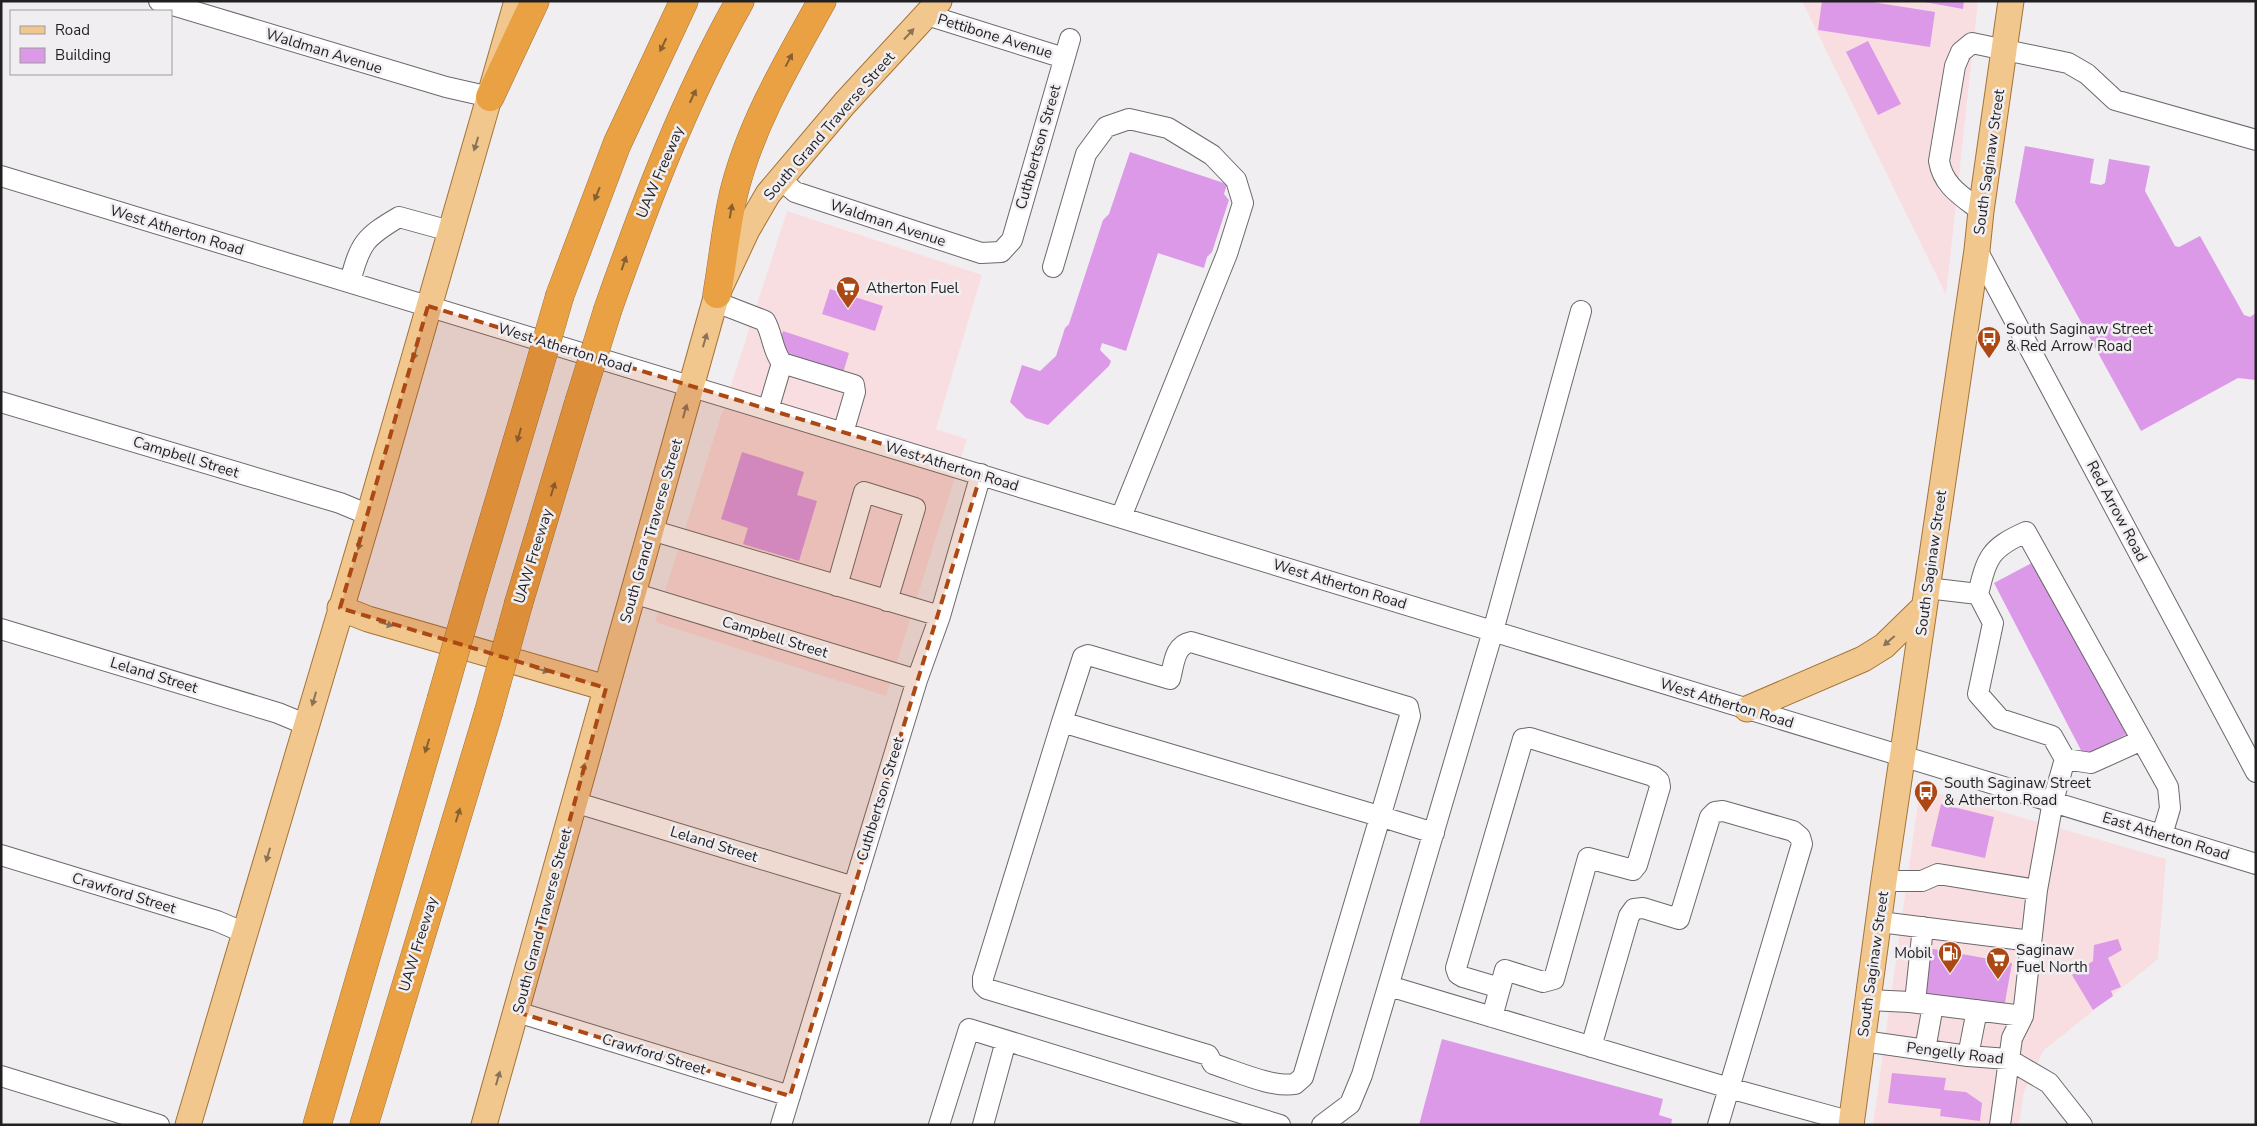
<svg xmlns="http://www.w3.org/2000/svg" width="2257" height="1126" viewBox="0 0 2257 1126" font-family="'Nunito Sans',sans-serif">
<rect width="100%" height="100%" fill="#f1eef2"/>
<path fill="#f9dee1" d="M1802,1h176l-32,294z
M787,211l195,64 -46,154 31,10 -81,257 -231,-74z
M1920,788l246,71 -8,100 -114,91 -20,41 -5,34h-146z"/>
<path fill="#dc99e7" d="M1822,1h44l69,11 -5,35 -112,-17z
M1919,1h45l-1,8z
M1868,41l33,63 -23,11 -32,-63z
M2025,146l69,13 -4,24 11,2 4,-2 4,-24 41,7 -5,25 30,55 4,1 21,-11 44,79 6,2 6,-4v67l-18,-2 -97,53 -126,-229z
M1130,152l97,32 -3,10 5,6 -17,52 -5,5 -3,11 -46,-15 -32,98 -24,-8 -2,7 11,11 -2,5 -61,59 -22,-7 -16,-16 12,-37 18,6 16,-15 9,-28 4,-4 34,-104 6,-6z
M830,289l53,17 -8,25 -53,-17z
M783,331l66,22 -6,20 -66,-22z
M742,452l62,20 -7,23 20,6 -18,60 -56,-17 5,-16 -27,-9z
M2039,559l90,174 -45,23 -90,-173z
M1941,804l53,13 -9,41 -54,-12z
M2118,939l4,11 -14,8 13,29 -10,4 2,5 -20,14 -21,-35 21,-14 1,-16z
M1928,948l84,15 -8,45 -84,-15z
M1442,1039l221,60 -4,16 13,4 -1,6h-252z
M1892,1073l54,5 -2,12 22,2 16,11 -2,18 -40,-5 1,-7 -53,-6z"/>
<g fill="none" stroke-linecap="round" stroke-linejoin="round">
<g stroke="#6b696c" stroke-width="22">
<path id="minor" d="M159,1l287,86 44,10
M927,15l137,43
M1,176l2255,688
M780,179l15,13 186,61 20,-1 11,-12 58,-201
M1981,211c-19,-15 -38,-25 -42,-50l16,-95 6,-14 11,-9 96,20 19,11 28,26 141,40
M1977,250l279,522
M1053,267l33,-113 20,-27 23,-8 39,9 44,27 24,25 7,23 -16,51 -106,263
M350,282c10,-39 15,-45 49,-65l51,14
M716,302l49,19c8,14 7,29 17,42l-14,47
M782,363l72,22 1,7 -12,41
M1,402l339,101 29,12
M651,530l289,86
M837,586l27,-94 51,16 -28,93
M1927,588l51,6c9,-37 12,-46 48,-62l142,255 2,21 -8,27
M633,593l284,87
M1978,594l15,29 -15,71 22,25 52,17 13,23 -12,42 -16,89 -14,126 -11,22 -12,87
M1,629l277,84 29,12
M1062,722l21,-65 5,-2 82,24c4,-14 4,-34 21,-37l217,65 2,9 -107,361 -8,7c-23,4 -59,-13 -82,-20l-5,-9 -221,-66 -4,-4v-7l79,-256 43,13 274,81 55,17
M2065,759l26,4 51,-23
M574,802l280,85
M1,855l216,66 28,12
M1884,881h38l16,-7 99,16
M1880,922l151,19
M1389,986l340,102 123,34
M1869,1000l41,2 113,14
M1915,1002l8,-75
M517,1012l273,84
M1492,1017l13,-47 38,12 11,-3 34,-121 45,12 4,-5 23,-78 -1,-6 -6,-5 -123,-38 -7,1 -67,229 2,6 5,3 37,11
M1863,1041l105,15 40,3 41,24 33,42
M1591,1047l38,-131 5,-7 9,-1 36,11 31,-102 5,-5 8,-1 70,20 7,6 2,7 -84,281
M1925,1050l8,-45
M1968,1056l9,-46
M1,1076l158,49
M781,1125l136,-445 23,-64 41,-142
M939,1125l30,-96 311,96
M983,1125l23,-84
M1322,1125l28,-21 12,-29 131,-444 88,-320"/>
</g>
<g stroke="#a37437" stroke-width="27">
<path id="major" d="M340,608l28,11 238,69
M1747,709l116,-50 21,-13 40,-39
M188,1125l181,-610 148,-514
M484,1125l233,-831 30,-64 21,-36 77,-91 94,-102
M1851,1125l33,-244 93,-631 4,-39 30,-210"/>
</g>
<g stroke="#a37437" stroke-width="29">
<path id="highway" d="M490,97l45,-96
M717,294c6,-34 9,-69 17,-102 17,-68 54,-130 88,-191
M560,295l57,-151 67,-143
M608,309c37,-105 77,-211 132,-308
M474,585l59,-197
M519,602l60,-200
M317,1125l124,-425
M364,1125l124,-411"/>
</g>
<use href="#minor" stroke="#fff" stroke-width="20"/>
<use href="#major" stroke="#f2c78e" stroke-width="25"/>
<use href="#highway" stroke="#e9a143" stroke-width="28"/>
<g stroke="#a37437" stroke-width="29" stroke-linecap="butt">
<path id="highway-bridge" d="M533,388l27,-93
M579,402l29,-93
M441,700l33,-115
M488,714l31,-112"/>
</g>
<use href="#highway-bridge" stroke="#e9a143" stroke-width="28"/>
</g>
<defs><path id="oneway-solid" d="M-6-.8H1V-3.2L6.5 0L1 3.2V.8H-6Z" transform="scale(1.25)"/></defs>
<g fill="#897358">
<use href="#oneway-solid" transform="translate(909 34) rotate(-47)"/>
<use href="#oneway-solid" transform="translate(476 144) rotate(107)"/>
<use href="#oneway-solid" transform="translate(705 340) rotate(-74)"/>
<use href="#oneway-solid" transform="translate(415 353) rotate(106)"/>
<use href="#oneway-solid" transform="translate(685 411) rotate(-74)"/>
<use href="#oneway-solid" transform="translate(360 543) rotate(107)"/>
<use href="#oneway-solid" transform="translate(386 624) rotate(16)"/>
<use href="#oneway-solid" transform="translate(1889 641) rotate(139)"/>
<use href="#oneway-solid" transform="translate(542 670) rotate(16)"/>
<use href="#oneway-solid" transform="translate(314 699) rotate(106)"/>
<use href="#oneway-solid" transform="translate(583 770) rotate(-75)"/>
<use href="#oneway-solid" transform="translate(268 855) rotate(106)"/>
<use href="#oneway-solid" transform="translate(498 1078) rotate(-74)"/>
</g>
<g fill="#846032">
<use href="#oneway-solid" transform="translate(663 45) rotate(116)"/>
<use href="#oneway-solid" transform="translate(789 60) rotate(-62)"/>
<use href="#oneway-solid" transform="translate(693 96) rotate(-65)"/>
<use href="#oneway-solid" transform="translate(597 194) rotate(112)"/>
<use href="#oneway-solid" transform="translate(731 211) rotate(-80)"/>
<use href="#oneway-solid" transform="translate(624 263) rotate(-71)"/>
<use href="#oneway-solid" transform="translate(519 435) rotate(106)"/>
<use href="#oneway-solid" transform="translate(553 489) rotate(-73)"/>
<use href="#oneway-solid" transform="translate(427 746) rotate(107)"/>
<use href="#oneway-solid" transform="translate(458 815) rotate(-73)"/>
</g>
<path fill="#ac4814" fill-opacity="0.2" stroke="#ac4814" stroke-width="4" stroke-dasharray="10 6" stroke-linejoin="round" d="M428,306l553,168 -191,622 -273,-84 89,-324 -266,-80z"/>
<defs>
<g id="supermarket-pin" transform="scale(1.25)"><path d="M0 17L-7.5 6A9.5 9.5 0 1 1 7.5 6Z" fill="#ac4814" stroke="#f1eef2"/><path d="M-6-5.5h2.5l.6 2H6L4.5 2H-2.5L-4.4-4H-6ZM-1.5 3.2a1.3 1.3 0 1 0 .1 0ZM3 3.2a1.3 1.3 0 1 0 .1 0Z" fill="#fff"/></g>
<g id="bus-pin" transform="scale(1.25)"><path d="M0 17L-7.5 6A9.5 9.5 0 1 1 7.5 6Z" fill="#ac4814" stroke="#f1eef2"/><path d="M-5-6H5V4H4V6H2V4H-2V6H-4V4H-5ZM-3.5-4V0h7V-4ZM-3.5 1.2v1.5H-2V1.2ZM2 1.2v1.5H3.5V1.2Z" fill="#fff"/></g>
<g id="fuel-pin" transform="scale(1.25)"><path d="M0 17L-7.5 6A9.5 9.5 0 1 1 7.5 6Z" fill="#ac4814" stroke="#f1eef2"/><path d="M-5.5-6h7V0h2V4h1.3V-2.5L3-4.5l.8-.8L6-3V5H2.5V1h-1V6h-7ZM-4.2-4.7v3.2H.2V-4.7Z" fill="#fff"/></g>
</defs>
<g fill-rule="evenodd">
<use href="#supermarket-pin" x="848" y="288"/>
<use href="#bus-pin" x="1989" y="338"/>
<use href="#bus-pin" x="1926" y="792"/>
<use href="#fuel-pin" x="1950" y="953"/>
<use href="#supermarket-pin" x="1998" y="959"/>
</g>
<g text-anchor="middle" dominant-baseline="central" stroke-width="5" stroke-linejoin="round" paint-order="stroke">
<g font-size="15" fill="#201f21" stroke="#f1eef2">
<text transform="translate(995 36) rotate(17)">Pettibone Avenue</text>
<text transform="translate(324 51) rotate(17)">Waldman Avenue</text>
<text transform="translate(829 126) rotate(-49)">South Grand Traverse Street</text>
<text transform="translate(1038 147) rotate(-74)">Cuthbertson Street</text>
<text transform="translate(1989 162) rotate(-82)">South Saginaw Street</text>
<text transform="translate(660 172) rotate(-67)">UAW Freeway</text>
<text transform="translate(888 223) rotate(18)">Waldman Avenue</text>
<text transform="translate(177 230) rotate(17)">West Atherton Road</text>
<text transform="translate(565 348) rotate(17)">West Atherton Road</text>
<text transform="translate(186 457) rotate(17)">Campbell Street</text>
<text transform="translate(952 466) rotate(17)">West Atherton Road</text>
<text transform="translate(2117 511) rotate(62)">Red Arrow Road</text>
<text transform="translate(651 531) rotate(-74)">South Grand Traverse Street</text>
<text transform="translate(533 556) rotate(-73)">UAW Freeway</text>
<text transform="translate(1931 563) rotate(-82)">South Saginaw Street</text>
<text transform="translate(1340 584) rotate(17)">West Atherton Road</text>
<text transform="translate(775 637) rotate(17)">Campbell Street</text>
<text transform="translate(154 675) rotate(17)">Leland Street</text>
<text transform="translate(1727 703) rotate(17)">West Atherton Road</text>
<text transform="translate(880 799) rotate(-73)">Cuthbertson Street</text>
<text transform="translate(2166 836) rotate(17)">East Atherton Road</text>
<text transform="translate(714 844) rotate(17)">Leland Street</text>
<text transform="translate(124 893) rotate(17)">Crawford Street</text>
<text transform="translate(542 921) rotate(-75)">South Grand Traverse Street</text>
<text transform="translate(418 944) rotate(-73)">UAW Freeway</text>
<text transform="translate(1873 964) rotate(-82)">South Saginaw Street</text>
<text transform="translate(1955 1053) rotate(7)">Pengelly Road</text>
<text transform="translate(654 1054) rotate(17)">Crawford Street</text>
</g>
<g font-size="15" fill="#201f21" stroke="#f1eef2" text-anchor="start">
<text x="866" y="288">Atherton Fuel</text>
<text x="2006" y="329">South Saginaw Street<tspan x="2006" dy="17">&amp; Red Arrow Road</tspan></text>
<text x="1944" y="783">South Saginaw Street<tspan x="1944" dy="17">&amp; Atherton Road</tspan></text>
<text x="2016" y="950">Saginaw<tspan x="2016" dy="17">Fuel North</tspan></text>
<text x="1932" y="953" text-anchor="end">Mobil</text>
</g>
</g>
<rect width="2257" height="1126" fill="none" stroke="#201f21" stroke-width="5"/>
<rect x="10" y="10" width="162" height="65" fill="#f1eef2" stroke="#9d9b9e"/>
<rect x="20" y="26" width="25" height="8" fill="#f2c78e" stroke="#9d9b9e"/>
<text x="55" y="35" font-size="15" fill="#201f21">Road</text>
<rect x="20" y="48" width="25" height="15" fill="#dc99e7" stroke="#9d9b9e"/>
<text x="55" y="60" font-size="15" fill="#201f21">Building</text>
</svg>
